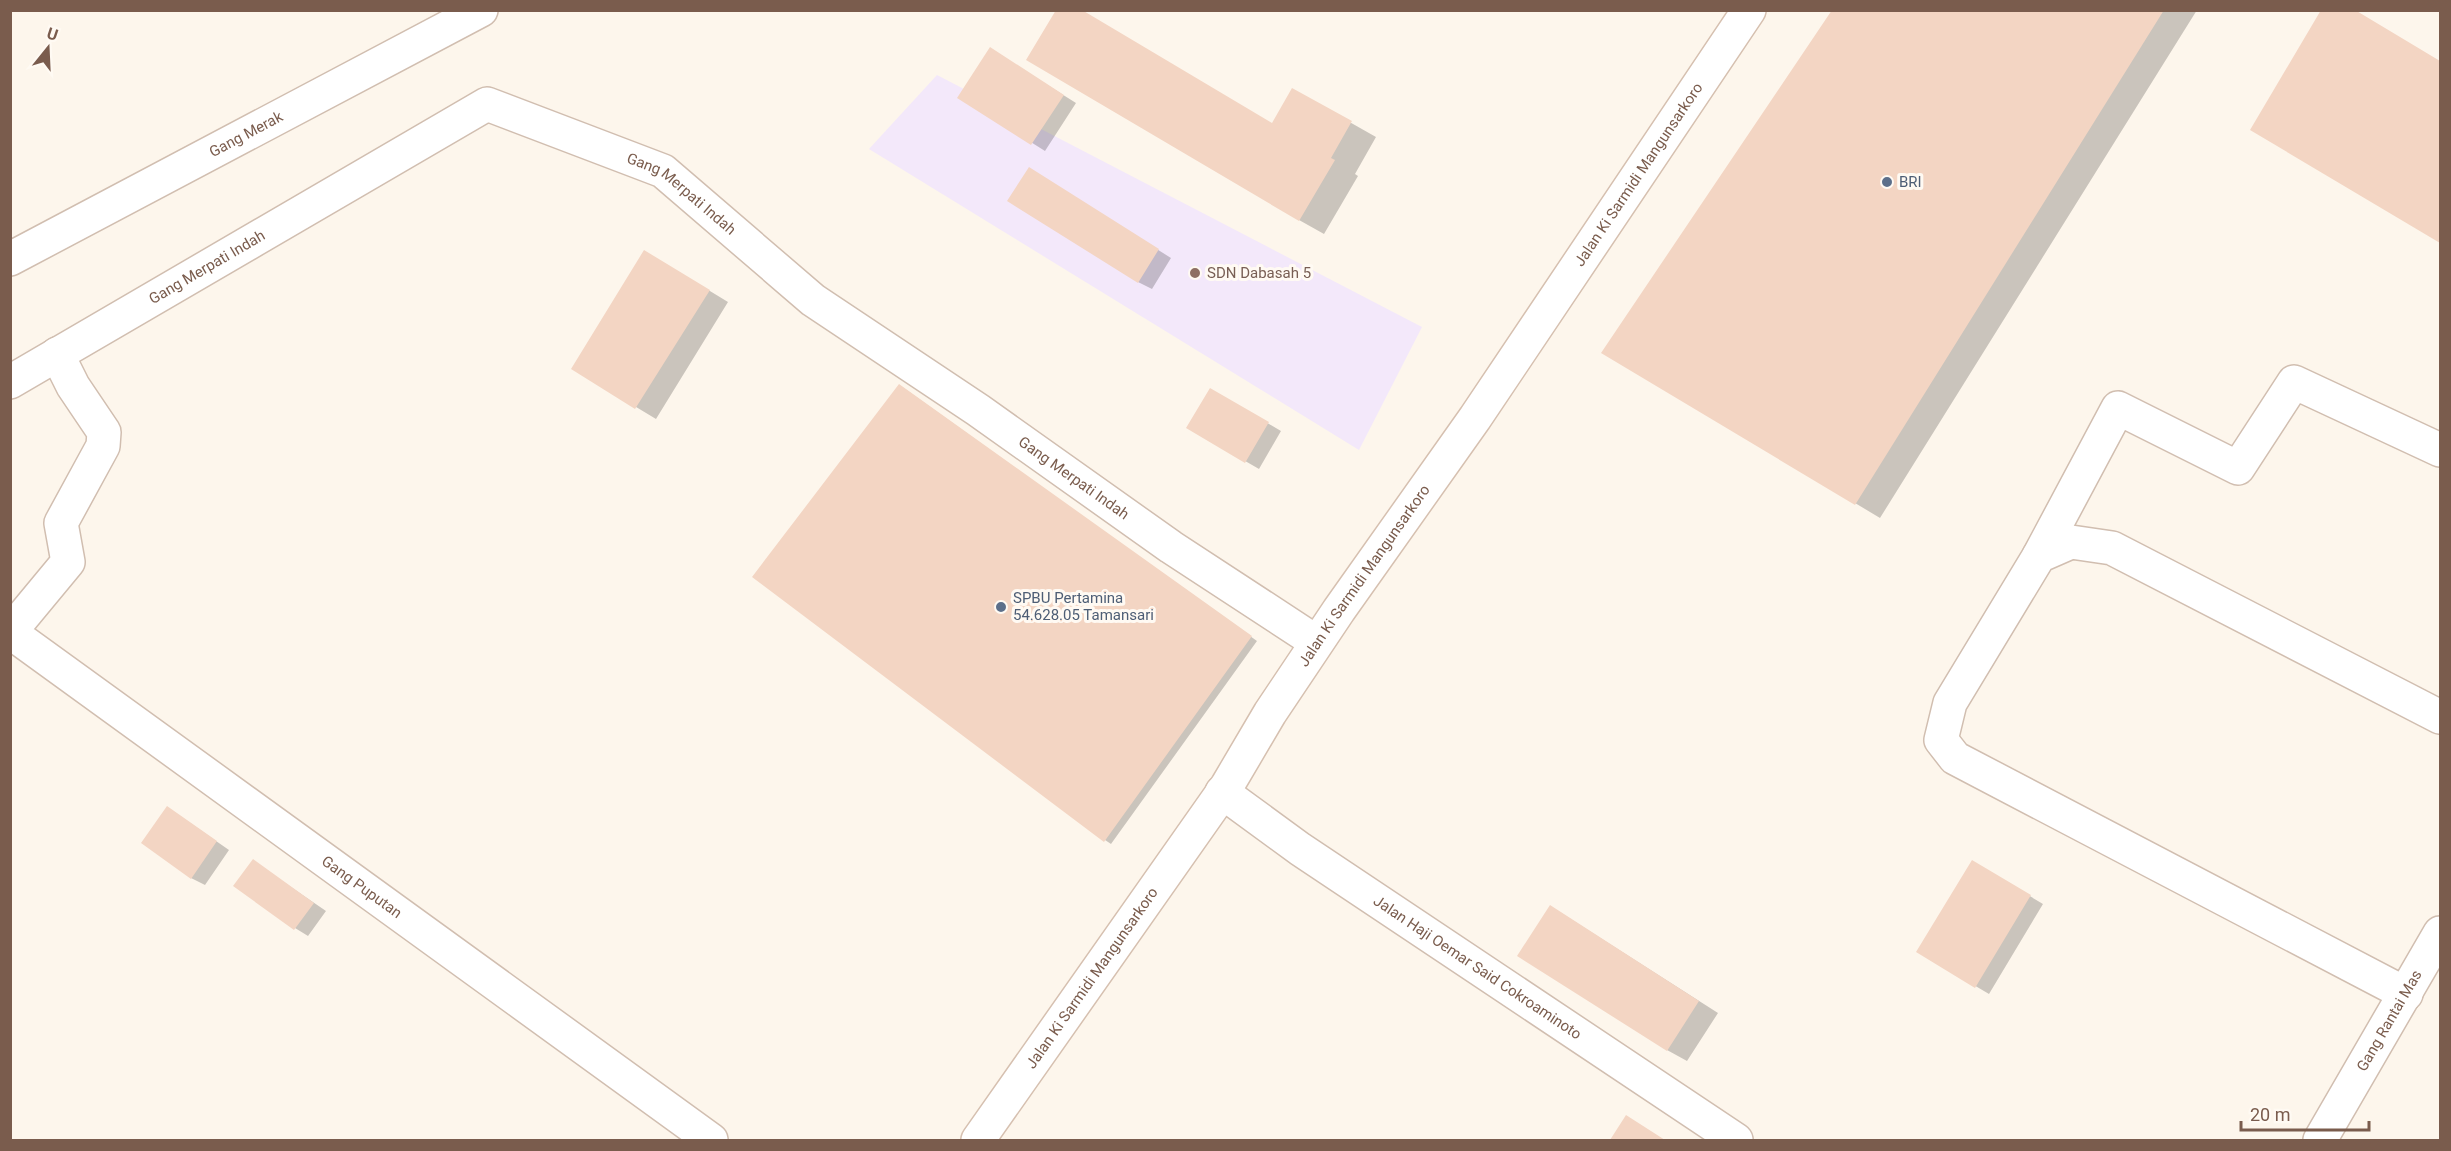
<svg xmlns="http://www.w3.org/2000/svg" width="2451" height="1151" viewBox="0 0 2451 1151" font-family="Roboto,sans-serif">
<rect width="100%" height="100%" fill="#fdf6ec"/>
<path fill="#f3e8fa" d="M937,75l485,252 -63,123 -490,-301z"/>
<path fill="#0003" d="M1833,10h364l-317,508 -25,-15z
M2353,10l87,52v179l-188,-111z
M1003,57l73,46 -31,48 -86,-54z
M1293,90l83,47 -21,37 3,2 -34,58 -25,-14 -26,-95z
M1042,177l129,81 -19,31 -14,-7z
M664,263l64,39 -72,117 -83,-50z
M905,389l352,252 -146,203 -6,-4z
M1211,390l70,41 -22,38 -71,-41z
M180,816l49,34 -24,35 -14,-7z
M253,861l73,50 -18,25 -13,-8z
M1973,862l70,42 -54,90 -71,-42z
M1569,918l149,95 -31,48 -20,-11z
M1626,1117l20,12 18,11h-53z"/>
<path fill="#f3d5c3" d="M1056,10h26l190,113 20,-35 60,33 -21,37 4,2 -36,61 -273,-161z
M1832,10h332l-309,495 -254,-152z
M2321,10h34l85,51v182l-190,-113z
M990,47l74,48 -33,50 -74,-47z
M1029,167l130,82 -21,34 -131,-82z
M644,250l66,40 -75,119 -64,-40z
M899,384l353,252 -148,206 -352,-265z
M1210,388l59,34 -24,41 -59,-35z
M167,806l50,35 -26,38 -50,-36z
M253,859l61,44 -20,27 -61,-44z
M1972,860l59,35 -56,93 -59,-36z
M1550,905l149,96 -32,50 -150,-95z
M1626,1115l39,25h-55z"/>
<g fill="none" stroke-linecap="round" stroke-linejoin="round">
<g stroke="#d1beb0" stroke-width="36">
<g id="minor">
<path id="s1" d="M10,259l471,-249"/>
<path id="s2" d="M57,354l16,32 31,46 -1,14 -42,77 7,39 -58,70 701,508"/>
<path id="s3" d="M10,382l477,-278 176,67 150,129 165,110 193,137 136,89"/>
<path d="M2039,556l79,-148 120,60 56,-86 146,68"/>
<path d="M2406,994l-451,-236 -14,-18 9,-37 89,-147 32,-14 41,6 328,169"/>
<path id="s4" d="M2320,1140l120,-207"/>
</g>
</g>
<g stroke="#d1beb0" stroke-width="36">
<g id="tertiary">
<path id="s5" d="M1222,792l78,57 436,291"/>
</g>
</g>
<g stroke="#d6c0b0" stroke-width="36">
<g id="secondary">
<path id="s6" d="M978,1140l249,-354 43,-73 69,-103 136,-192 274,-408"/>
</g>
</g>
<use href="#minor" stroke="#fff" stroke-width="33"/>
<use href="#tertiary" stroke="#fff" stroke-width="33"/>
<use href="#secondary" stroke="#fff" stroke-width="33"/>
</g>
<g fill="#5c6f8a" stroke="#fffaf3" stroke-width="2">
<circle cx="1887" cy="182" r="6"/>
<circle cx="1001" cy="607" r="6"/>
</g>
<circle fill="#8d6e63" stroke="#fffaf3" stroke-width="2" cx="1195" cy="273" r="6"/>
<g text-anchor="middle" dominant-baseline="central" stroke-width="6" stroke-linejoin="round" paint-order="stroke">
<g font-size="15" fill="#7a5c4d" stroke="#fffaf3">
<text stroke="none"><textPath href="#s1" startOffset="267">Gang Merak</textPath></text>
<text stroke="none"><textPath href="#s6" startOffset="1170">Jalan Ki Sarmidi Mangunsarkoro</textPath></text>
<text stroke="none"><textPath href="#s3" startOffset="768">Gang Merpati Indah</textPath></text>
<text stroke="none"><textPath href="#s3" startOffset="228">Gang Merpati Indah</textPath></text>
<text stroke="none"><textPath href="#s3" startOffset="1254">Gang Merpati Indah</textPath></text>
<text stroke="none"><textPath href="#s6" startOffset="684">Jalan Ki Sarmidi Mangunsarkoro</textPath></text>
<text stroke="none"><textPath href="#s2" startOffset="758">Gang Puputan</textPath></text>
<text stroke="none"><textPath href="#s5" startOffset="310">Jalan Haji Oemar Said Cokroaminoto</textPath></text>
<text stroke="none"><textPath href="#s6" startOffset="198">Jalan Ki Sarmidi Mangunsarkoro</textPath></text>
<text stroke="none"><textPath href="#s4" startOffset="138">Gang Rantai Mas</textPath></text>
</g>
<g font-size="15" fill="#4e5e75" stroke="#fffaf3" text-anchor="start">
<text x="1899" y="182">BRI</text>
<text x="1013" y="598">SPBU Pertamina<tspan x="1013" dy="17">54.628.05 Tamansari</tspan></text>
</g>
<g font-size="15" fill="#785e54" stroke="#fffaf3" text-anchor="start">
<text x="1207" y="273">SDN Dabasah 5</text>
</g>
</g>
<rect width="2451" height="1151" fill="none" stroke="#7a5c4d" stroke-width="24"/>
<g transform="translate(48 48) rotate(18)" stroke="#fffaf3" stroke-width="4.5" paint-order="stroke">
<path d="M0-4.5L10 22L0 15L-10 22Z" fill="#7a5c4d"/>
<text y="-9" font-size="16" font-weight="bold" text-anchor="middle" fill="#7a5c4d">U</text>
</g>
<path d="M2241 1121v9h128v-9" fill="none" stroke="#7a5c4d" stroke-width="3"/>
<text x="2250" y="1121" font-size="18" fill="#7a5c4d" stroke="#fffaf3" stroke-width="4.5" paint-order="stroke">20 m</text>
</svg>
